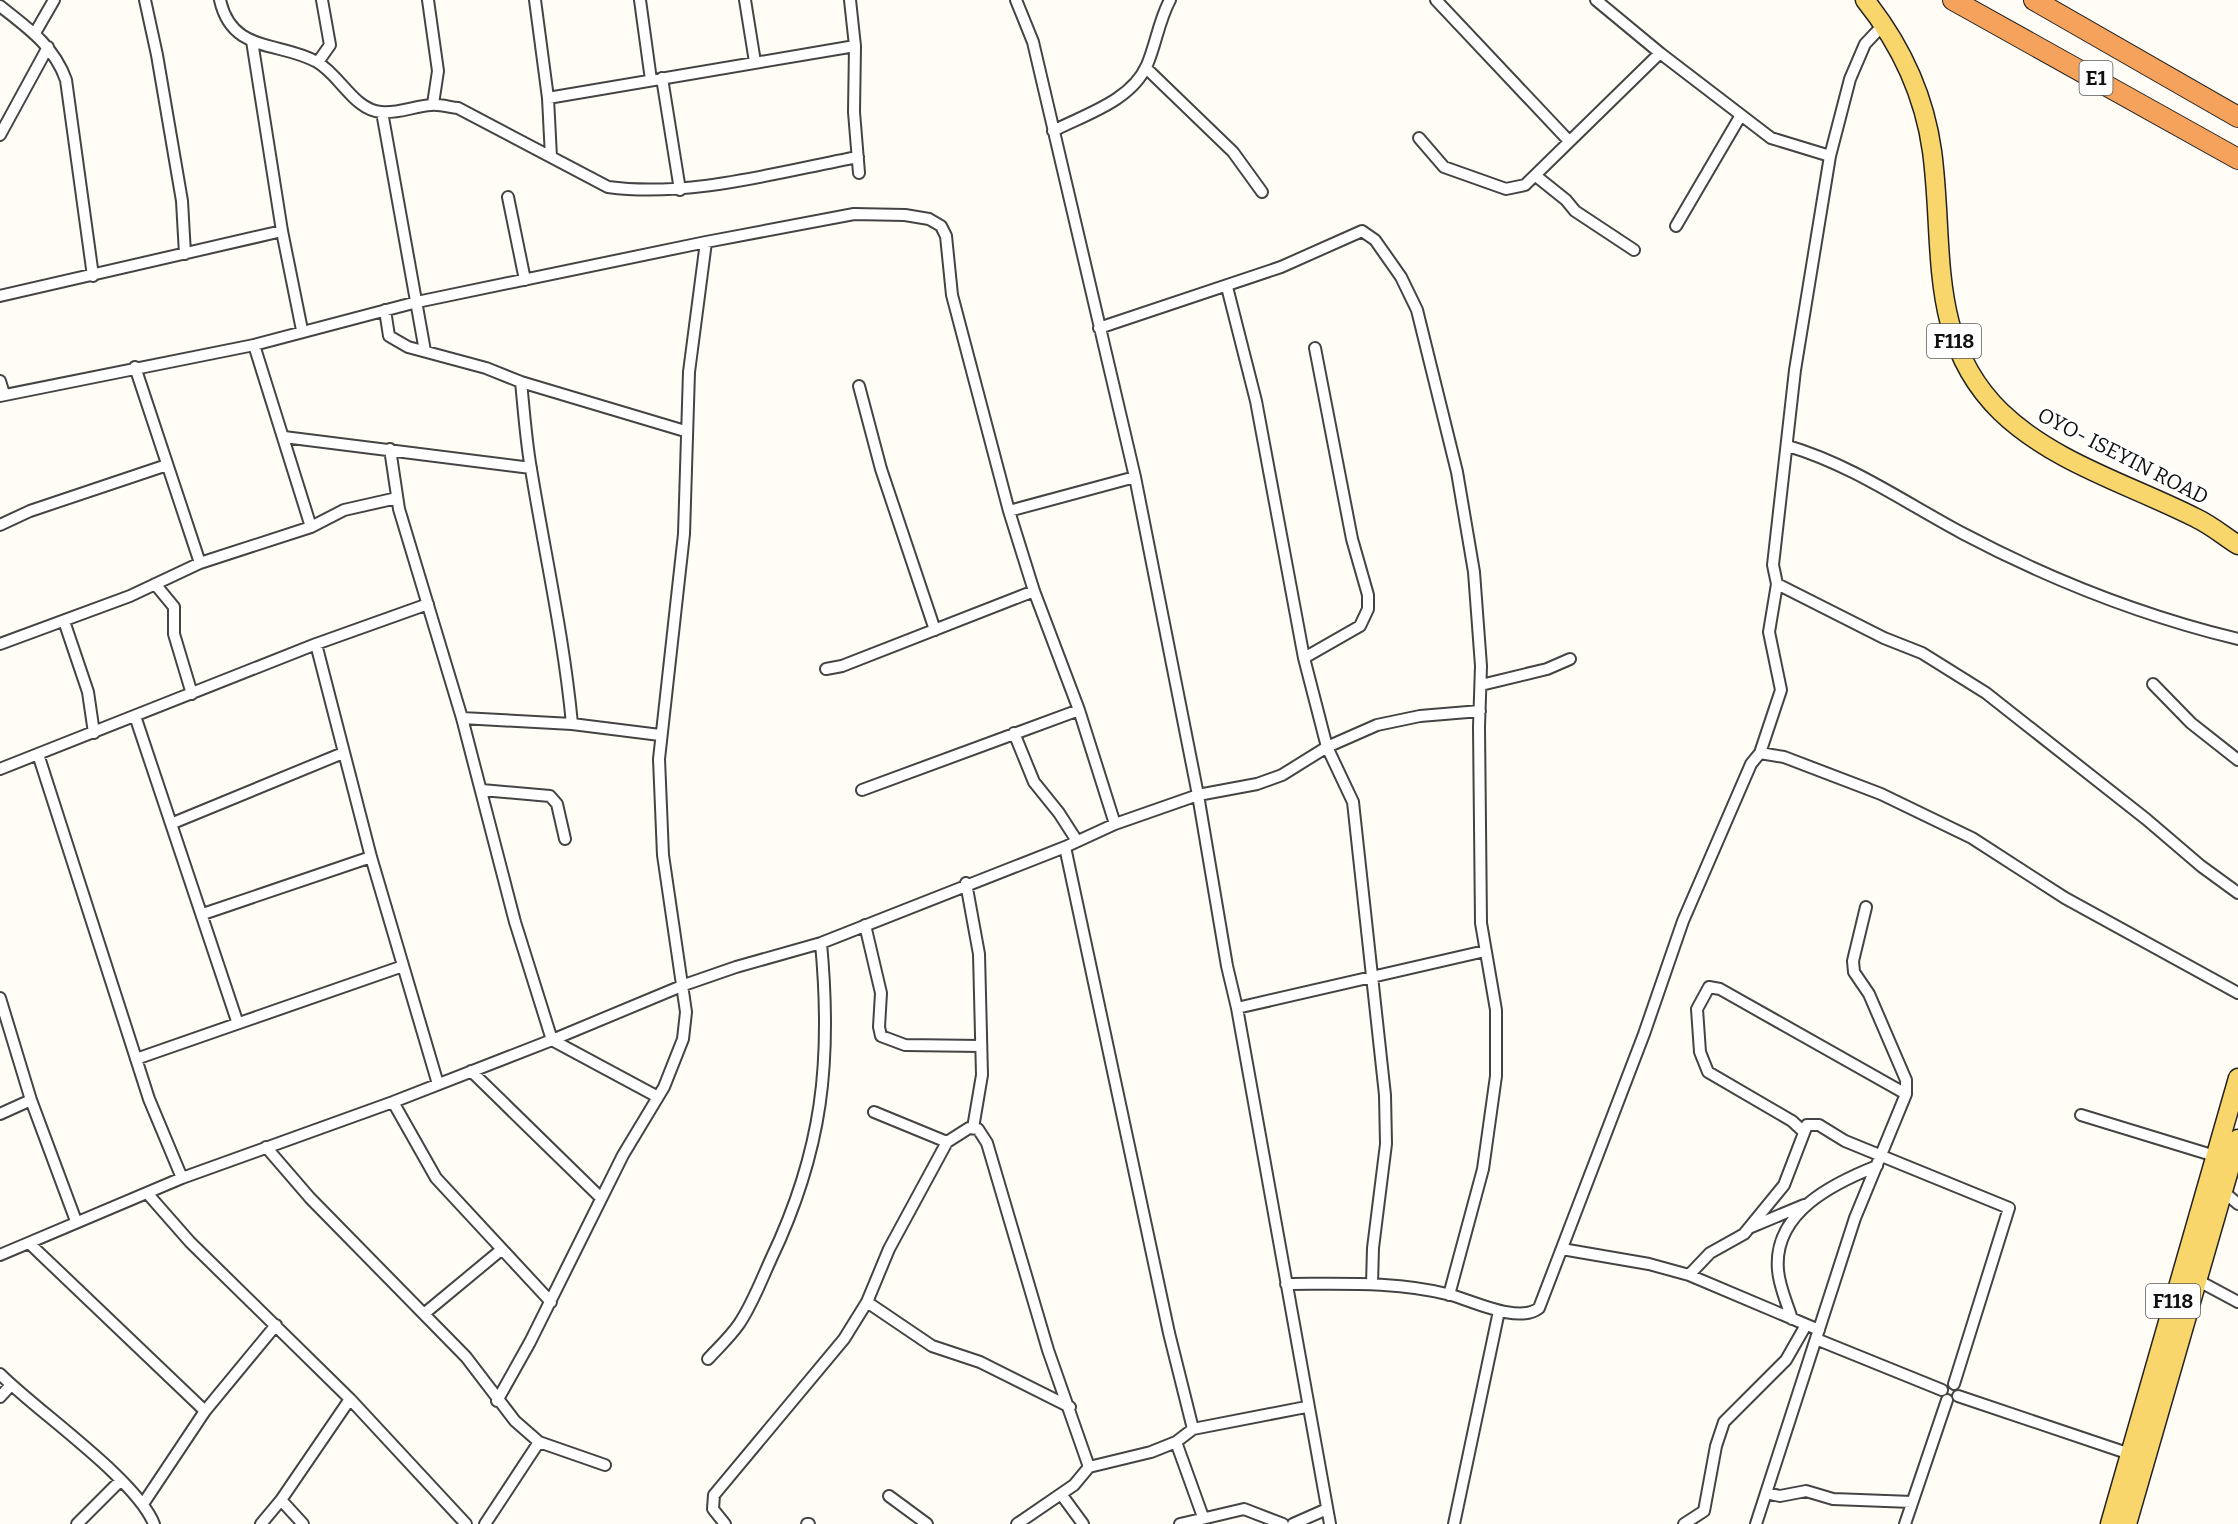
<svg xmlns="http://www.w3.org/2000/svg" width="2238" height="1524" viewBox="0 0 2238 1524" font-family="Bitter,serif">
<rect width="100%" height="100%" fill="#fffdf5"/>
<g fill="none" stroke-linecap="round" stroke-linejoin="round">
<g stroke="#444" stroke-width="14">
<path id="minor" d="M145,0l12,55 25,146 3,53
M220,0c12,54 60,41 97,62 23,13 37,48 64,50 16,2 34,-6 50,-7 8,-1 18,2 27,3l150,79c81,11 170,-15 250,-30
M428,0l10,71 -5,33
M535,0l13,98 3,59
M640,0l11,80
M745,0l10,62
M850,0l5,46 -1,66 5,61
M1016,0l17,42 102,435 63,318 29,171 10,42 93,516
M1436,0l132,140
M1596,0l64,53 111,85 59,18
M0,6c28,22 54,40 66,74l27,196
M35,33l19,-33
M252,41l30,190 20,99
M318,62l12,-17 -8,-45
M1146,68l87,84 29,40
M662,78l18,112
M548,98l307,-52
M382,112l43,239
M1053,131c33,-17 78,-30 94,-66 9,-21 12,-45 23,-65
M0,135l48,-88
M1419,138l25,29 62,22 19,-4 135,-132
M1536,176l30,24 9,11 59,39
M508,197l17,83
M1676,226l65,-111
M1227,287l29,114 48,257 23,89 26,55 32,293 1,49 -13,104 -1,36
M0,296l282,-65
M385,310l4,26 19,11 78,21 35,14 164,49
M1099,328l182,-61 81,-36 13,9 26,37 16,33 40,162 17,100 7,94 -2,61 2,196 15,87v66l-13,93 -34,126
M254,345l57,182
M135,367l65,196
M0,381l4,13
M521,382c3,29 5,59 10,87 14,86 33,169 41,255
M859,386l22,83 54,161
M0,396l254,-51 163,-43 289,-60 148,-28 51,1 24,4 12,7 5,10 6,59 57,216 25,80 45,119 36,114
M284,437l247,31
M1788,446c64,19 116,56 174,87 87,46 181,83 276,106
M390,449l9,60 63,209 53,204 37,118 106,57
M1009,511l126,-34
M0,525l30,-14 137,-46
M155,584l19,23v27l18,60
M1777,584l107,54 38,15 64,40 160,126 55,47 37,27
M64,621l24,71 6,41
M0,644l130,-48 70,-33 111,-36 33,-17 53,-12
M316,644l55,213 67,227
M1304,658l56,-32 8,-17v-14l-16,-56 -37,-191
M826,669l16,-3 192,-75
M2153,684l38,39 47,37
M1481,685l66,-16 23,-10
M135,716l102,305
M462,718l110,6 88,11
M1014,733l20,49 25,31 18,28
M1760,753l21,-63 -12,-58 8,-48 -4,-19 22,-195 35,-214 20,-77 15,-35 19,-20
M38,754l111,345 33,79
M0,769l316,-125 112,-40
M482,790l68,6 7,8 8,35
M862,790l217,-80
M173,823l170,-70
M1065,847l104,486 24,96
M966,883l13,71 3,121 -9,53
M203,914l168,-57
M865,925l16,68 -2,34 2,9 24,9 76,1
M0,998l31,102 45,121
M1237,1008l248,-57
M136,1059l267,-93
M471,1071l130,127
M393,1102l43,76 115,124
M874,1112l73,30
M0,1114l31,-14
M2081,1115l134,41
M1804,1132l-12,-11 -84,-49 -8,-20 -3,-43 12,-22 11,2 186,105
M266,1147l44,51 156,159 49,64 24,21 66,23
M2223,1191l15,13
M147,1193l43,49 160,157 116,125
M1749,1228l55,-23
M29,1243l176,168
M1562,1249l87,15 40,11 130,55
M0,1255l182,-77 211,-76 159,-62 132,-55 52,-18 85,-24 244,-96 50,-23 83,-29 59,-11 25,-9 45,-28 50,-22 43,-9 60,-5
M1689,1275l21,-22 34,-19 40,-49 23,-60h12l26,16 164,67 -55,176
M2197,1280l41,22
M1286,1284c54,0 111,-3 165,11 22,6 68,29 88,13l105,-274 39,-113 68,-157 9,-11 24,4 97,37 91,44 93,60 173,95
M867,1302l65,44 48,16 90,45
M425,1313l76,-63
M1792,1319c-5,-16 -13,-33 -14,-49 -5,-58 56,-87 99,-104
M1816,1339l126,51
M708,1359c10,-11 22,-22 31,-35 13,-19 22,-43 32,-65 52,-109 61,-198 50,-316
M0,1374c38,38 136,105 154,150
M1958,1396l172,58
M0,1397l11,-12
M497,1401l33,-59 93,-187 41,-68 19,-48 3,-27 -23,-157 -4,-96 25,-225 5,-162 17,-130
M1176,1442l27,75
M1766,1493l14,3 26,-5 27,8 79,3
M1061,1494l22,30
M889,1496l38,28
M281,1500l22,24
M143,1504l62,-93 71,-86
M77,1524l43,-43
M261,1524l20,-24 69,-101
M485,1524l54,-82
M725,1524l-12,-15 1,-14 130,-156 23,-37 22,-53 58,-107 22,-14 9,1 9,14 61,207 41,117
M807,1524h2
M1017,1524l57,-39 15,-18 62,-15 25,-10 17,-13 113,-22
M1180,1524l64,-15 39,15
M1293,1524l34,-15
M1454,1524l45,-213
M1684,1524l20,-13 12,-65 8,-24 62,-62 20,-35
M1756,1524l99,-306 51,-124v-14l-37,-86 -15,-22 -1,-11 13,-54
M1905,1524l42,-124"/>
</g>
<g stroke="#222" stroke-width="21">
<path id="primary" d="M1865,0c36,45 59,94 67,151 13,95 -6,188 69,261 53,51 130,73 195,106 15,7 28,18 42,27
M2110,1524l128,-446
M2127,1524l111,-385"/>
</g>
<g stroke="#222" stroke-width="22">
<path id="motorway" d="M1953,0l285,159
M2034,0l204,117"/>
</g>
<use href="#minor" stroke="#fff" stroke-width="10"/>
<use href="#primary" stroke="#f9d66b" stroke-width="18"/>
<use href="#motorway" stroke="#f5a25d" stroke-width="20"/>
</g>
<g text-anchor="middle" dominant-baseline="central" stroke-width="6" stroke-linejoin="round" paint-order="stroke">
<g fill="#fff" stroke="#585858" stroke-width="1.5">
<rect x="2079.5" y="61" width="33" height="34" rx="4.5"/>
<rect x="1927" y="324" width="54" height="34" rx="4.5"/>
<rect x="2146" y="1284" width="54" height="34" rx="4.5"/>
</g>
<g font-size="20" font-weight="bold" fill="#111">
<text x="2096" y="78">E1</text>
<text x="1954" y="341">F118</text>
<text x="2173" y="1301">F118</text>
</g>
<g font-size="21" fill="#111" stroke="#fff">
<text transform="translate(2123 456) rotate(27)">OYO- ISEYIN ROAD</text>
</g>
</g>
</svg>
